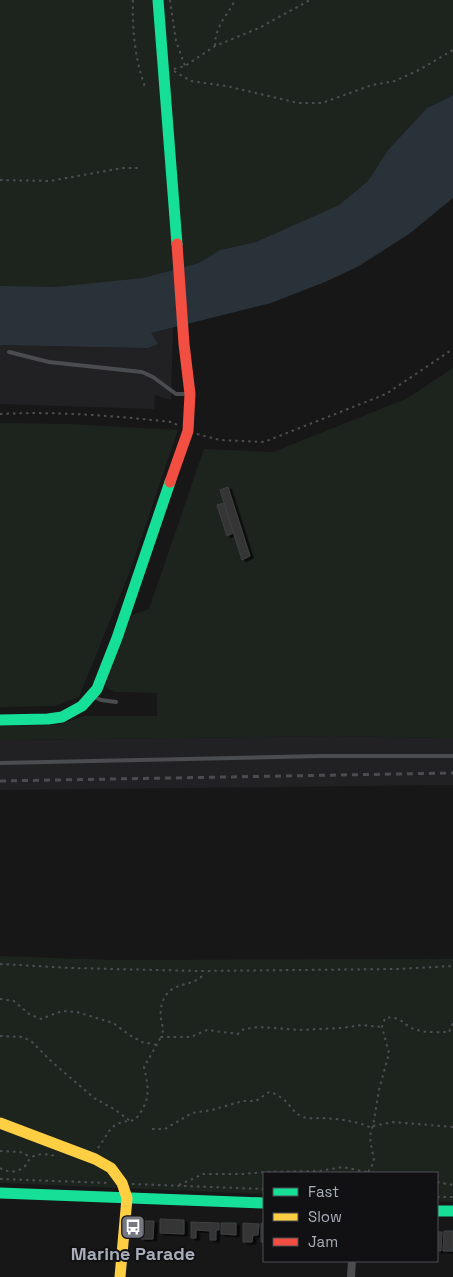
<svg xmlns="http://www.w3.org/2000/svg" width="453" height="1277" viewBox="0 0 453 1277" font-family="'Space Grotesk',sans-serif">
<defs>
<filter id="shadow"><feDropShadow dx="3.5" dy="2" stdDeviation="0" flood-color="#0009"/></filter>
</defs>
<rect width="100%" height="100%" fill="#171717"/>
<path fill="#212123" d="M173,328l-2,72 -16,-5 -1,14 -154,-5v-59l148,3 2,-15z
M330,736l123,2v47l-453,5v-50z"/>
<path fill="#1d241e" d="M0,0h453v94l-1,2 -25,12 -39,42 -20,31 -29,24 -83,37 -36,8 -21,13 -56,15 7,55 8,11 -10,4 -148,-3z
M453,368v370l-123,-2 -330,4v-14l57,-1 27,-9h73v-23l-42,-1 -10,-5 27,-72 17,-6 55,-160 69,3 135,-54z
M0,423l69,1 109,6 -48,141 -51,126 -24,9 -55,1z
M0,956l113,4 340,-1v243l-16,-1v-28h-173v21l-264,-11z"/>
<path fill="#2a3239" d="M453,94v104l-44,36 -50,32 -34,16 -54,21 -120,30 7,11 -10,4 -148,-3v-59l56,1 87,-9 56,-15 21,-13 36,-8 83,-37 29,-24 20,-31 39,-42 25,-12z"/>
<path fill="#353536" stroke="#3f4043" filter="url(#shadow)" d="M228,487l22,69 -8,4 -22,-70z
M224,503l9,30 -6,3 -10,-31z
M160,1219l24,1v14l-24,-1z
M141,1221h13l-1,18h-12z
M191,1222l28,1v7h-3v10h-6v-9l-14,-1v8h-5z
M221,1223h15v12l-15,-1z
M243,1223l16,1 -1,11h-5l-1,7h-9z
M261,1223l3,1v18h-3z
M444,1231h9v20h-10z
M437,1232h5l-1,19h-4z"/>
<g fill="none" stroke-linecap="round" stroke-linejoin="round">
<path stroke="#4d4e52" stroke-width="2" stroke-dasharray="2.5 4" stroke-linecap="butt" d="M133,0c-1,30 2,59 12,87
M170,0l6,41 9,25
M215,46c0,-21 12,-29 20,-46
M174,69l11,-3 30,-20 44,-18 51,-28
M174,71l17,10 35,5 72,17h24l50,-18 23,-4 24,-11 34,-20
M0,180l50,1 72,-13h17
M0,414c57,-3 115,2 172,8l7,4
M197,434l23,6 44,2 122,-48 67,-45
M0,964l71,4 128,3 198,-2 56,-3
M202,976c-8,8 -18,7 -28,12 -10,5 -15,19 -13,30 1,10 4,9 0,19h30l16,-7 31,4 6,-5 15,-2 40,3 42,-2 21,-3 20,2
M0,999l14,2 15,13 12,5 21,-8 15,1 36,11 18,13 11,6 15,3
M0,1036l23,1 9,5 20,20 42,36 20,11 15,11
M373,1126l20,-4 60,5
M152,1129h13l27,-16 20,-3 31,-9h13l13,-9c20,5 21,20 34,25 5,2 13,1 19,1 18,1 34,3 50,10
M98,1148c14,-19 10,-25 37,-28 16,-20 14,-30 9,-53l17,-30
M0,1151l20,1 11,5
M0,1168c8,5 19,5 26,-3 3,-4 3,-7 8,-9 6,-3 14,-2 21,0
M368,1172l6,-10c-1,-13 -7,-24 -1,-36l6,-36 10,-37 -7,-26 3,-9c17,-3 19,9 32,12 10,3 22,2 32,2l4,-9
M0,1179l110,4
M437,1182l16,3
M132,1184l132,5
M179,1185l24,-11h40l22,-2 54,-1 24,-4 28,6
M437,1197h16"/>
<path stroke="#4b4c50" stroke-width="4" d="M9,352l40,10 93,10 11,5 23,17h12
M92,696l9,4 15,2
M0,763l321,-7h132"/>
<path stroke="#4b4c50" stroke-width="8" d="M351,1277l1,-16"/>
<path stroke="#16e098" stroke-width="11" d="M158,0l19,244
M0,720l48,-1 14,-2 20,-11 15,-17 20,-51 53,-156
M0,1193l264,10
M437,1211h16"/>
<path stroke="#ffcf43" stroke-width="11" d="M0,1123l95,36 16,9 11,15 5,15 -7,79"/>
<path stroke="#f24e42" stroke-width="11" d="M170,482l18,-51 2,-37 -6,-50 -7,-100"/>
<path stroke="#4b4c4f" stroke-width="3" stroke-dasharray="6 5" stroke-linecap="butt" d="M0,781l453,-8"/>
</g>
<defs>
<g id="bus-square" transform="scale(1.25)"><rect x="-9" y="-9" width="18" height="18" rx="4" fill="#757880" stroke="#111113"/><path d="M-5-6H5V4H4V6H2V4H-2V6H-4V4H-5ZM-3.5-4V0h7V-4ZM-3.5 1.2v1.5H-2V1.2ZM2 1.2v1.5H3.5V1.2Z" fill="#fff"/></g>
</defs>
<g fill-rule="evenodd">
<use href="#bus-square" x="133" y="1227"/>
</g>
<g text-anchor="middle" dominant-baseline="central" stroke-width="4" stroke-linejoin="round" paint-order="stroke">
<g font-size="18" font-weight="bold" fill="#a8adb8" stroke="#111113">
<text x="133" y="1253">Marine Parade</text>
</g>
</g>
<rect x="263" y="1172" width="175" height="90" fill="#111113" stroke="#4d4f55"/>
<rect x="273" y="1188" width="25" height="8" fill="#16e098" stroke="#4d4f55"/>
<text x="308" y="1197" font-size="15" fill="#a8adb8">Fast</text>
<rect x="273" y="1213" width="25" height="8" fill="#ffcf43" stroke="#4d4f55"/>
<text x="308" y="1222" font-size="15" fill="#a8adb8">Slow</text>
<rect x="273" y="1238" width="25" height="8" fill="#f24e42" stroke="#4d4f55"/>
<text x="308" y="1247" font-size="15" fill="#a8adb8">Jam</text>
</svg>
